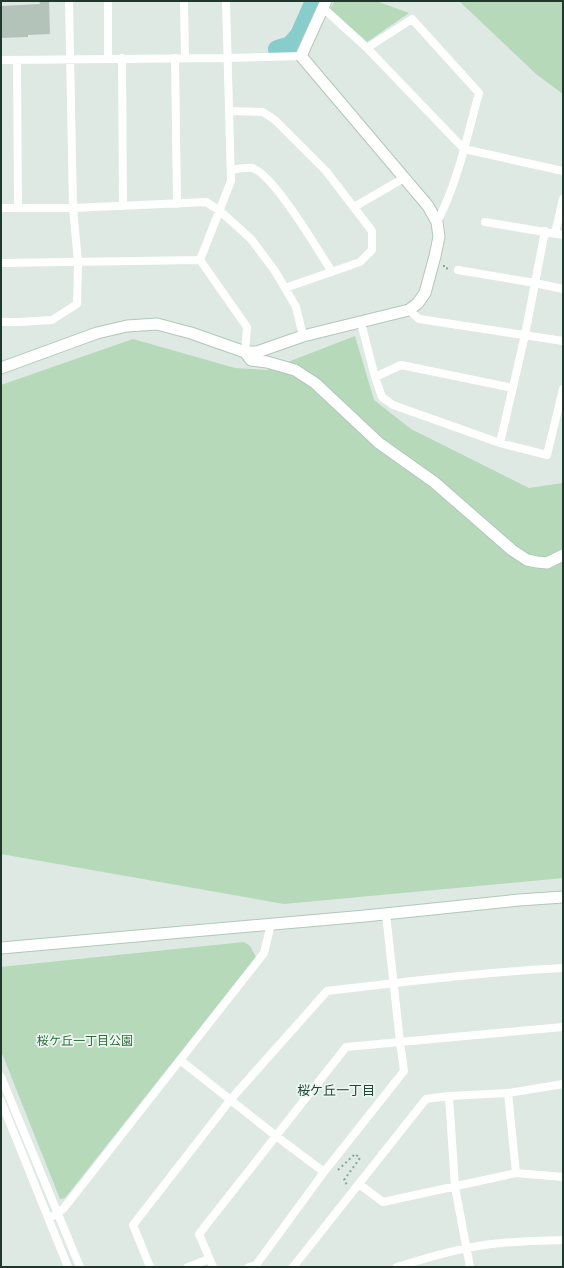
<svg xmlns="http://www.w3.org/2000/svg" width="564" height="1268" viewBox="0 0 564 1268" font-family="Arial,'Noto Sans JP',sans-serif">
<rect width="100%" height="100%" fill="#dde9e2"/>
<path fill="#b6d9ba" d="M335,1h41l33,12 -42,29 -37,-33z
M459,1h104v93l-27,-20z
M355,336l19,64 37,29 118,59 34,-5v395l-279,26 -283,-50v-469l132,-46 102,29 32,2z
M244,942l6,4 6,11 -191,241 -5,1 -59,-148v-84z"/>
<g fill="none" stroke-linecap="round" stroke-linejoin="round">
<path stroke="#86cdcc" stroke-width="18" d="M277,49l13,-4 9,-10 15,-34"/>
</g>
<path fill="#b3c3ba" d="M39,1h10l1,33 -22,1v2l-27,1v-32l39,-2z"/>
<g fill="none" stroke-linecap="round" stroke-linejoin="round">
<g stroke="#b1c8bc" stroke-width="13">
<path id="secondary" d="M245,352l6,8 16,2 28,8 20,13 64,60 55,39 78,68 15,10 10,2 10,1 16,-8
M1,368l96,-35 30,-7 30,-2 34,9 54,19h12l46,-16 106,-26 9,-7 7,-10 10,-37 4,-19 -2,-15 -9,-16 -127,-150 25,-55
M1,948l364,-32 154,-16 44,-3"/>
</g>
<path stroke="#7fab96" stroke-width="2" stroke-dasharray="2 3" stroke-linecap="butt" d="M444,265v3l7,1
M338,1170l17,-16 5,4 -16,22 3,5"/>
<path stroke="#fff" stroke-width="8" d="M108,1v57
M184,1l1,57
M322,7l45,41 45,-29 67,74c-12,43 -21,89 -42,129
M367,48l97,101 99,22
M122,58l1,148
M175,58l2,146
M1,60l226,-2 74,-2
M17,60l1,148
M229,111l34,1 12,8 51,51 46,60v19l-12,12 -75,26
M231,170c6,-1 15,-3 21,-2 21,5 67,84 80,104
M354,207l50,-29
M1,208h72l133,-6 13,8 32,29 24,32 21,36 7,29
M485,222l78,13
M555,233l8,-34
M200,260l31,-79 -5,-180
M1,263l199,-3 47,67 -2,25
M458,270l77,13 10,-52
M409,310l10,9 144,22
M1,322h18l33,-2 25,-16 1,-42 -5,-54 -4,-207
M361,323l14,54 7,20 11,8 107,38 47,12 16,-66
M375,377l26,-12 112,23
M500,443l25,-108 10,-52 28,6
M180,1060l96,76 48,36
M1,1077l79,190
M508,1093l8,80
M449,1096l6,91 15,80
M1,1101l67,166
M359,1184l24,18 133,-29 47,4
M49,1218l8,-4 7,-6 200,-255 7,-29
M150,1267l-17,-42 98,-126 96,-108c78,-9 157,-19 236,-23
M188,1267l21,-8
M213,1267l-14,-33 147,-187 54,-5 -14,-128
M249,1267l7,-2 68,-93 80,-101 -4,-29 163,-15
M293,1267l133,-168 23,-3 59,-3 55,-9
M397,1267c33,-10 69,-21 104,-24 21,-2 42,-2 62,-3"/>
<use href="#secondary" stroke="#fff" stroke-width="11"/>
</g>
<g text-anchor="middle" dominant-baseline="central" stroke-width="3.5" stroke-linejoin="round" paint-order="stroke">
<g font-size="12" fill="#2c6c3a" stroke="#edf6f0">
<text x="85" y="1041">桜ケ丘一丁目公園</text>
</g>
<g font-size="13" fill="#1d4837" stroke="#edf6f0">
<text x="336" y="1090">桜ケ丘一丁目</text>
</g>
</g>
<rect width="564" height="1268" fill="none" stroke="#20372d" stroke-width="4"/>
</svg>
